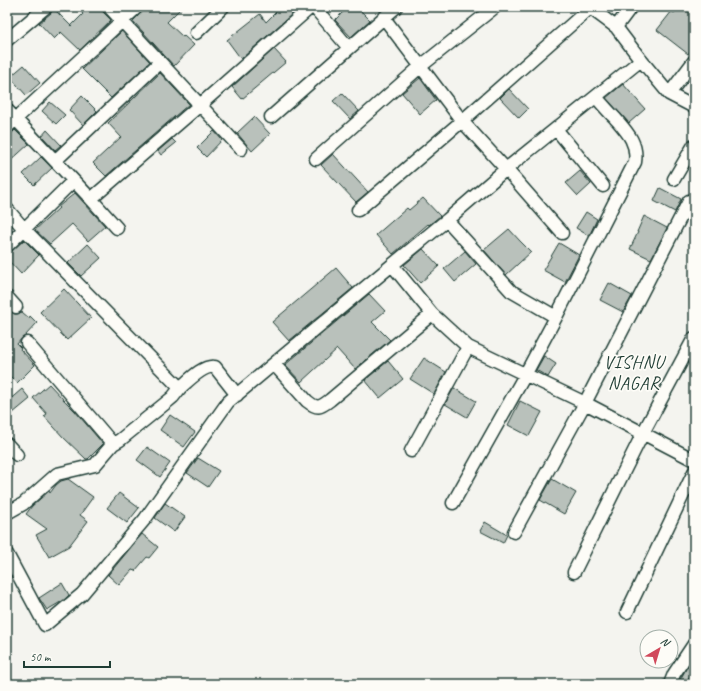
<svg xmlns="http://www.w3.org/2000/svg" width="701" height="691" viewBox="0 0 701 691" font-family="Caveat,sans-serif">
<rect width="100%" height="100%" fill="#f4f4ef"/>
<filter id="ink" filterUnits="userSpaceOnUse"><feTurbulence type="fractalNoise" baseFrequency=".025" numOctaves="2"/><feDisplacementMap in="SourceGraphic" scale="8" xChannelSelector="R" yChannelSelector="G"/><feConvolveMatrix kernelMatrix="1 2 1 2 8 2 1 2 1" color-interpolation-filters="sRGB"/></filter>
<g filter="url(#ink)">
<path fill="#b9c1bb" stroke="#1f3d34" d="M76,7h26l1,5 8,8 -31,30 -19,-18 -7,7 -15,-16 12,-10 2,-5 18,18 12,-12z
M144,7h38l-15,15 16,15 1,-1 10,9 -20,21 -41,-45 9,-9z
M281,7h19l-59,52 -14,-19 33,-26 6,8z
M348,7h9l13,13 -19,17 -16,-17z
M679,7h15v39l-6,8 -31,-24 15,-19 2,2z
M122,31l28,31 -39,36 -29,-29z
M274,49l12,13 -44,37 -10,-12z
M24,65l16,18 -14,12 -16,-18z
M160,73l29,31 -83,72 -13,-13 28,-26 -13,-14z
M420,78l16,22 -16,14 -18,-21z
M623,84l22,25 -16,14 -23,-25z
M509,89l19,20 -9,9 -19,-20z
M342,93l17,18 -9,8 -17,-18z
M82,96l15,15 -14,14 -14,-15z
M50,102l15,13 -9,9 -14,-13z
M254,117l16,17 -18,17 -15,-18z
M15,130l14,14 -22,20v-26z
M47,130l14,15 -6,5 -13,-14z
M214,131l8,9 -16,17 -9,-9z
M172,139l4,4 -15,12 -3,-4z
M333,154l35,38 -12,10 -35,-37z
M41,157l11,11 -18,17 -11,-11z
M580,171l11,13 -13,12 -12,-13z
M660,188l21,11 -6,13 -21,-11z
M75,193l30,33 -17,15 -16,-17 -22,20 -15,-14 24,-22 -1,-1z
M423,198l17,18 -11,9 -1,-1 -35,30 -17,-19 31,-27 2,2z
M694,208v14l-6,-3z
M586,212l11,7 -8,17 -13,-8z
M644,216l23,12 -16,31 -21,-10 8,-17h-1z
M509,229l11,12 11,11 -25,23 -22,-25z
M24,240l15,15 -18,19 -14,-15v-5l5,-3z
M559,243l20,12 -14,27 -22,-12z
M88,244l13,14 -20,18 -13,-13z
M423,249l16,17 -19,17 -16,-18z
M465,251l11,13 -21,18 -11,-13z
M336,268l17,20 -64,53 -17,-19z
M609,283l23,13 -9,16 -23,-12z
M64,289l27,29 -24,22 -27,-28z
M369,294l16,17 -13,11 18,18 -35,29 -18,-20 -36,33 -16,-17z
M7,308l7,6h4l4,-2 7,6 1,-2 7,7 -12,13 -3,2 -5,6 4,4 -1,1 15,16 -18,18 -10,-10z
M544,356l12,8 -8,13 -12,-7z
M424,358l22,14 -12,22 -24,-15z
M388,361l15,18 -23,19 -15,-18z
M49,384l14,15 12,12 28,33 -15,15h-2l-23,-22 -19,-21 3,-2 -14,-16z
M454,388l22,13 -9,16 -22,-13z
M22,389l8,10 -23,19v-16z
M520,401l22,11 -13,24 -21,-11z
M170,415l25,17 -11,15 -24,-17z
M147,447l23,16 -10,14 -23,-17z
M198,458l21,13 -11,16 -21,-14z
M68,479l25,18 -13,18 8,6 -19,25 -20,11 -13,-22 11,-6 -21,-15 6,-8 17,-15 1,2 6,-8 5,-4z
M552,479l24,14 -12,21 -24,-14z
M119,493l20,15 -12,15 -20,-15z
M165,503l20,14 -11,15 -19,-14z
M485,522l22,13 -4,8 -23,-12z
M142,534l16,13 -9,11 -2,-1 -12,14 -3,-1 -13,15 -11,-10z
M62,583l7,12 -5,5 -17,10 -8,-12z
M687,667l6,4 -7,13h-8l3,-6z"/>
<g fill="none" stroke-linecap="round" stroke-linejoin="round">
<g stroke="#1f3d34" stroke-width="15">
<path id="minor" d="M109,7l132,142
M314,7l35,41
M589,7l27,20 25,33 28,34 25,13
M384,18l78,103 44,48 56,64
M616,27l15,-20
M196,33l27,-26
M7,40l39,-33
M669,94l25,-33
M7,110l84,89 26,29
M271,117l125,-110
M7,127l130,-120
M556,129l47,57
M316,159l105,-93 74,-59
M55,161l105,-99
M674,179l20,-34
M91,199l109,-94 111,-98
M7,209l17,20 156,159c8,-7 24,-24 35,-21l22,28
M358,210l104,-89 128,-113
M447,220l64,71 45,26
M7,246l66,-65
M392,265l40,49 36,33 117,56 109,57
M7,297l9,10
M274,364l33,37c10,8 13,7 23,-1l102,-86
M7,444l10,11
M113,444l7,-4 47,-38 6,-5 7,-9
M411,451l57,-104
M453,503l72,-128 31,-58 79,-155c3,-19 -8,-30 -20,-44 -7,-7 -13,-14 -19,-21
M7,513l16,-9 34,-30 38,-9 18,-21 -86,-101
M514,532l71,-129 104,-202
M7,554l38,71 37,-31 63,-75 83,-117 164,-137 55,-45 59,-51 135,-109
M574,572l69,-139 51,-95
M627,612l67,-140
M670,684l4,-10 20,-30"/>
</g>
<use href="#minor" stroke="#fdfcf7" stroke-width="12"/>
</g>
</g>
<g text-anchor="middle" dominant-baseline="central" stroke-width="3.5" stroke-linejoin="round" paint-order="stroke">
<g font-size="18" letter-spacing="1" fill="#1f3d34" stroke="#fdfcf7">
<text x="634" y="362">VISHNU<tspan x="634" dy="21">NAGAR</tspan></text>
</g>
</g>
<rect width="701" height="691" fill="none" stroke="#fdfcf7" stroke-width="24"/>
<rect x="12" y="12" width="677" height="667" fill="none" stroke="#1f3d34" stroke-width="1.5" filter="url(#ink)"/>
<g transform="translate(659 649) rotate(38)"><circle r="19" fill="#fdfcf7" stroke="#a4b0a9"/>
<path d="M0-3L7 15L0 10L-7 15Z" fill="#d1495b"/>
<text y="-6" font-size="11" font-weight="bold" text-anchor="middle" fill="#1f3d34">N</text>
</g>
<path d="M24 661v6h86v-6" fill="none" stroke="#1f3d34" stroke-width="2"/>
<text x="30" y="661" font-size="12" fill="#1f3d34" stroke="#fdfcf7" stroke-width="3" paint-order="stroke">50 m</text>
</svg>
